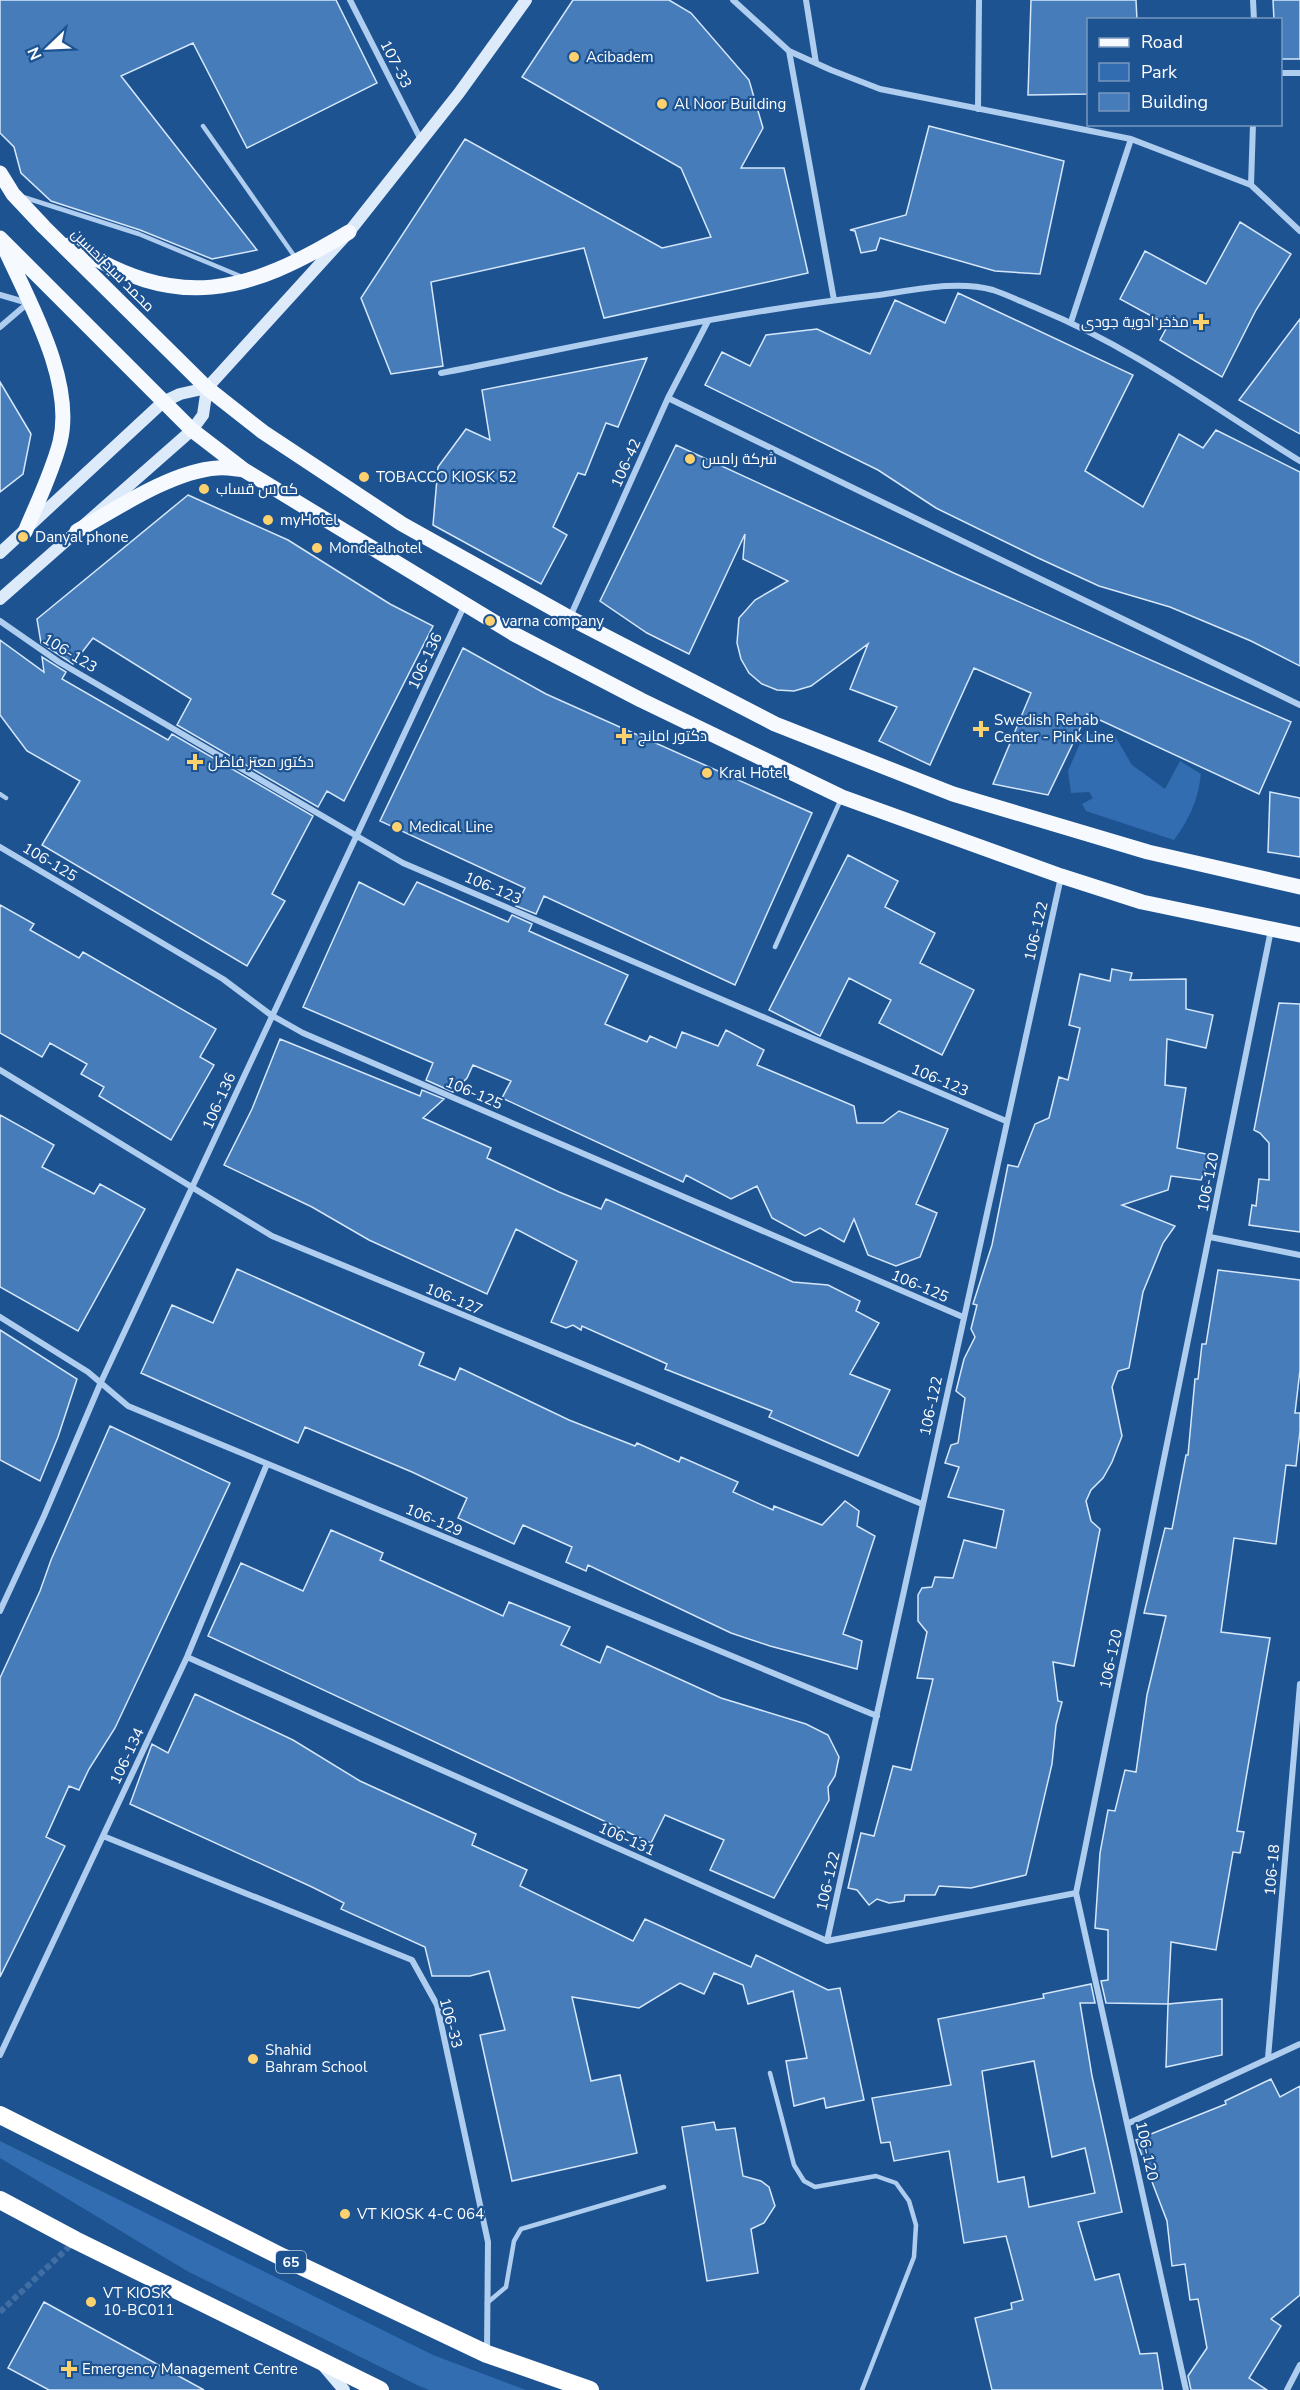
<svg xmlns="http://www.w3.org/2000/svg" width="1300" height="2390" viewBox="0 0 1300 2390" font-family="'Nunito Sans',Cairo,sans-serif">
<rect width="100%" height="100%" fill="#1e5392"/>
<path fill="#316db0" d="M1084,734l31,2 17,29 33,24 15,-28 21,13c-3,27 -12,45 -27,66l-88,-29 -4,-7 11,-6 -4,-6 -18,1 -3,-22z
M0,2141l433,214 93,35h-97l-10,-4 -232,-115 -187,-113z"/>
<path fill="#467cb9" stroke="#d5e7fa" stroke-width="1.5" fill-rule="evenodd" d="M0,0h336l41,83 -130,65 -54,-105 -72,33 136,174 -45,9 -72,-29 -89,-29 -30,-28 -7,-26 -14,-14z
M573,0h96l22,13 58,67 14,48 -22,40h43l24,105 -204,45 -20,-70 -153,34 12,84 -52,8 -30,-76 104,-159 197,109 49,-11 -30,-69 -159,-91z
M1031,0h105l1,20h-48v74l-61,1z
M1273,0h27v59h-19v-39h-7z
M929,126l135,35 -24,113 -45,-3 -115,-33 -4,12 -15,3 -6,-22 -5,-1 56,-15z
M1240,222l51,32 -35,56 -34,67 -62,-37 8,-15 -48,-26 25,-48 61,33z
M958,293l175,82 -48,96 58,36 36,-73 24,14 13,-18 84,42v194l-49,-25 -81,-34 -71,-21 -63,-29 -100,-49 -58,-38 -173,-85 17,-33 28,14 16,-31 51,-6 53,25 25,-54 50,23z
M1300,319v115l-61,-34z
M647,358l-29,69 -12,-4 -21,52 -7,-2 -25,54 14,8 -26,49 -108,-59 5,-58 28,-38 24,11 -8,-50z
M0,382l31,52 -8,40 -23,18z
M676,445l280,129 335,148 -32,72 -172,-80 -39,81 -55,-11 38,-91 -57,-25 -44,97 -51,-24 18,-34 -47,-18 18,-45 -57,42 -17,5 -17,-1 -15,-6 -13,-11 -8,-14 -4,-16 2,-25 16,-18 33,-19 -45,-22 2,-25 -56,120 -42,-21 -47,-32z
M188,495l100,45 102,64 43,22 -89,175 -17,-10 -9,16 -141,-82 14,-26 -98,-61 -20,26 -32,-21 -4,-24z
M0,640l44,32 -2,-15 24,15 -4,7 106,61 4,-6 141,82 -41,78 13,7 -38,65 -205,-121 38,-64 -53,-30 -27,-36z
M463,648l83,46 266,119 -77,172 -191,-89 -8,18 -20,-8 9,-18 -145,-67z
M1270,792l30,6v59l-32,-5z
M848,855l50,26 -13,26 50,26 -15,30 54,27 -32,65 -63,-32 12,-23 -42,-22 -29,58 -51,-26z
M359,882l45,23 13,-23 91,40 4,-7 20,9 -3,7 99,44 -23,49 42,18 3,-6 26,12 6,-16 36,14 8,-16 38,20 -7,15 97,41 3,17h26l16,-12 49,18 -32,75 21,9 -17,44 -24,9 -28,-11 -14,-36 -10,23 -24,-14 -15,8 -33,-18 -15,-32 -26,13 -45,-24 -3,7 -181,-84 9,-17 -38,-16 -6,13 -14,14 -27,-12 7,-17 -130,-56z
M0,905l34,19 -4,6 49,28 4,-6 133,77 -16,28 14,8 -43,75 -72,-44 5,-9 -23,-13 6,-10 -37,-21 -8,14 -42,-24z
M1112,969l20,4 -2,7 56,-1v30l27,6 -7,33 -39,-9 -2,46 21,3 -9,60 34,7 -10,25 -30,-4 -3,14 -46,15 53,21 -12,17 -20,49 -14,76 -11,3 -6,16 10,49 -10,26 -9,16 -12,12 -5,11 5,20 9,8 -26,137 -21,-4 5,39 4,1 -6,23 -4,39 -26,111 -55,13 -32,-2 -4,9h-30l-1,6 -15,2 -12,-4 -8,6 -12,-15 -9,-2 13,-55 13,3 19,-70 18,4 22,-91 -16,-1 10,-46 -9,-11v-26l4,-7 10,-1 3,-10 18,1 11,-38 32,8 8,-38 -56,-13 11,-30 -14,-4 6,-18 7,-2 7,-45 -9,-7 8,-32 11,-22 -4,-8 6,-24 -4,-1 19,-59 16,-80 10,2 17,-43 14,-6 10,-41 9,3 12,-52 -11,-3 11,-51 30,7z
M1279,1003l21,1v228l-51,-7 3,-20 4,1 3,-27 10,1v-37l-9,-10 -6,-3z
M280,1039l140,57 2,-6 22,9 -21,19 68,30 -4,10 72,34 42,17 5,-10 187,83 35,3 32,16 -4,10 23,12 -29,51 40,16 -32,66 -89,-39 3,-6 -107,-42 2,-5 -85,-38 -1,4 -8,-5 -7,3 -15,-6 26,-61 -61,-32 -29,65 -118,-54 -57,-33 -88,-42 28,-56z
M0,1115l54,30 -12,22 52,27 6,-10 45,25 -67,122 -78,-44z
M237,1269l187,84 -5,12 36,15 5,-12 109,52 66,26 2,-3 42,19 2,-5 57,25 -5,10 40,18 1,-4 48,19 23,-24 14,10 -2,15 18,10 -32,98 19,7 -5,28 -87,-23 -39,-13 -143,-68 -2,6 -20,-9 6,-15 -49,-22 -9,19 -56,-26 9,-20 -55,-26 -107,-45 -7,16 -157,-70 31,-68 41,18z
M1218,1270l82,10v90l-5,43h5v18l-4,35 -10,-1 -10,79 -42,-6 -13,94 49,6 -33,193 7,1 -4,21 -7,-1 -17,98 -45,-8 -3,62 -62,-1 -5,-22 7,-1v-50l-13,-2 5,-75 8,-43 7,1 10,-41 11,2 11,-77 19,-79 -22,-3 21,-85 7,1 14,-74h2l7,-76h3l4,-35h4z
M0,1330l77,49 -19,58 -18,44 -40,-21z
M110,1426l120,57 -115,245 -26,41 -10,21 -10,-4 -23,51 19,9 -65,131v-299l40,-87 11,-31z
M331,1530l52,23 -3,7 123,56 6,-14 61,25 -9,18 39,18 7,-17 114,52 85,26 22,11 11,22 -4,19 -7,11 1,13 -55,98 -64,-28 14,-30 -59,-25 -14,28 -443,-207 33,-73 62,28z
M195,1694l98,46 67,41 116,53 -4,11 55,25 -7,16 113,55 12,-22 106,48 5,-12 72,35 12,-2 24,112 -38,8 -2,-10 -30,8 -8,-45 21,-3 -14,-67 -45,13 -5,-19 -29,-12 -10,21 -24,-11 -41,25 -67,-11 19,84 29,-6 17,78 -125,28 -32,-146 25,-5 -16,-59 -19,5h-38l-7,-29 -84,-38 3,-6 -32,-16 -182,-83 22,-60 16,9z
M1091,1984l4,19h-15l12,73 30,136 -44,10 17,58 24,-6 21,80 17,-1 6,37h-171l-17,-72 37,-9 -1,-6 12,-3 -17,-64 -42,7 -15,-92 -55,10 -4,-19 -9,1 -9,-45 79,-13 -13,-66 106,-21 -1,-4zM1034,2061l18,96 33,-9 10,45 -66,14 -5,-30 -26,5 -16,-111z
M1222,1999v56l-56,12 2,-63z
M1271,2079l9,18 20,-11v209l-29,24 10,7 -32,52 18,12h-76l-3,-14 19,-28 -9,-49 -8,1 -5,-36 -13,2 -5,-45 -31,-81 90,-36 -1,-3z
M714,2122l2,8 19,-2 8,48 18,5 8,6 6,19 -11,17 -13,6 7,44 -51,8 -25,-154z
M44,2302l160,88h-155l-41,-22z"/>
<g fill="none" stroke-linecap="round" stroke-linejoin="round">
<path stroke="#406da2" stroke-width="6" stroke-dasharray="6 3" stroke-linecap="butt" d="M0,2312l73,-69"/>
<path stroke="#afcdee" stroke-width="4.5" d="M203,126l92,131
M23,197l116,37 101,42
M0,794l6,4
M775,947l66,-148
M770,2073l24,92 10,16 11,6 61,-11 20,7 13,18 7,24 -2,32 -52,133
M487,2303l19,-16 8,-46 7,-12 143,-42"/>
<path stroke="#afcdee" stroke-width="6" d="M350,0l70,138
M733,0l56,51 42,19 49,19 251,50 120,46 49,46
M806,0l10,63
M1253,0l1,20
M789,51l45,249
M1280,73h20
M978,109l1,-109
M1251,185l2,-61
M0,295l28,8
M1071,322l60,-183
M0,327l28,-24
M441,373c145,-28 291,-62 438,-78 36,-5 78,-15 114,-5 15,5 31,13 46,19 95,39 175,99 261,152
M668,398l632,307
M570,617l98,-219 40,-77
M0,621l59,41 344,201 603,258
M0,847l223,132 48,36 32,18 660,284
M0,1070l272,166 650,268
M1210,1237l90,18
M0,1317l88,55 40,34 749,310
M0,1611l44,-95 57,-134 364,-778
M187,1657l640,284 249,-48
M103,1836l309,124 25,45 51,237 -1,109
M827,1941l234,-1064
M0,2055l187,-398 80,-193
M1268,2058l32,-374
M1129,2123l171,-79
M1186,2390l-110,-497 195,-963
M1287,2390l13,-25"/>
<path stroke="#dceafa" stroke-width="12" d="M0,553l163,-151 17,-8 27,-6
M0,599l192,-169 11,-15 4,-27 142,-156 110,-139 67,-93
M322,2364l22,26"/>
<path stroke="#f6faff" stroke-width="15" d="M0,173l13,21 31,33 163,161 56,44 139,92 168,94 205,106 178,70 195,58 152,35
M0,238l192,192 52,40 270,164 127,66 201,97 219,79 81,26 158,33
M71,244c107,69 175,50 278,-12
M5,249c24,53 70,133 55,193 -8,31 -23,61 -35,90
M77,531c39,-22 95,-60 140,-63 9,-1 18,1 27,2"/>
<path stroke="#fff" stroke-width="18" d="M0,2115l282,142 205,97 103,36
M0,2200l75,40 305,150"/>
</g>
<g fill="#fdd16e" stroke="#1e5392" stroke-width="2">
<circle cx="574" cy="57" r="6"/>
<circle cx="662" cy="104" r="6"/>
<path d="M1198 313h6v6h6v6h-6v6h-6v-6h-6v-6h6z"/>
<circle cx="690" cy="459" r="6"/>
<circle cx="364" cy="477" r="6"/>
<circle cx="204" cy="489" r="6"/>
<circle cx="268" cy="520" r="6"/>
<circle cx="23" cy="537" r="6"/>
<circle cx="317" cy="548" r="6"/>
<circle cx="490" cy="621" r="6"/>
<path d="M978 720h6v6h6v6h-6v6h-6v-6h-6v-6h6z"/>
<path d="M621 727h6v6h6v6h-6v6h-6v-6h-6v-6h6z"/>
<path d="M192 753h6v6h6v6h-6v6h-6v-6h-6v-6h6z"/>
<circle cx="707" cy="773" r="6"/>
<circle cx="397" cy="827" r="6"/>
<circle cx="253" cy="2059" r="6"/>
<circle cx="345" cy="2214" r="6"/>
<circle cx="91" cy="2302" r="6"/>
<path d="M66 2360h6v6h6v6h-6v6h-6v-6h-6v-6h6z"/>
</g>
<g text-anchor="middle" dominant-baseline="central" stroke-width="4.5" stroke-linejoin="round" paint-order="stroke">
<rect fill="#1e5392" stroke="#bccbde" stroke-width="1.5" x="276" y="2251" width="30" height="22" rx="4.5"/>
<g font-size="14" font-weight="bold" fill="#fff">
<text x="291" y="2262">65</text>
</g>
<g font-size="15" fill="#fff" stroke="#1e5392" text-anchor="start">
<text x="586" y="57">Acibadem</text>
<text x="674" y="104">Al Noor Building</text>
<text x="1189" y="322" text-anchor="end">مذخر ادوية جودى</text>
<text x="702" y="459">شركة رامس</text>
<text x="376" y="477">TOBACCO KIOSK 52</text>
<text x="216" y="489">كه س قساب</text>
<text x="280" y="520">myHotel</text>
<text x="35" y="537">Danyal phone</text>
<text x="329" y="548">Mondealhotel</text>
<text x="502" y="621">varna company</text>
<text x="994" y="720">Swedish Rehab<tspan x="994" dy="17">Center - Pink Line</tspan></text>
<text x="638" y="736">دكتور امانج</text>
<text x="208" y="762">دكتور معتز فاضل</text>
<text x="719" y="773">Kral Hotel</text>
<text x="409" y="827">Medical Line</text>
<text x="265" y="2050">Shahid<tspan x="265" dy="17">Bahram School</tspan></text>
<text x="357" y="2214">VT KIOSK 4-C 064</text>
<text x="103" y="2293">VT KIOSK<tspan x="103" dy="17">10-BC011</tspan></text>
<text x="82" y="2369">Emergency Management Centre</text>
</g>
<g font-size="15" fill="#fff" stroke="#1e5392">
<text transform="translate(396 64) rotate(63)">107-33</text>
<text transform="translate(113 270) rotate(45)">محمد سید تحسین</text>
<text transform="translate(626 463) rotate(-66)">106-42</text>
<text transform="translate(70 653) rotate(31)">106-123</text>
<text transform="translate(425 661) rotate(-65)">106-136</text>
<text transform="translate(50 862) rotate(31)">106-125</text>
<text transform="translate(493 888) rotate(23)">106-123</text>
<text transform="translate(1036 931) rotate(-77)">106-122</text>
<text transform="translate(940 1080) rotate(23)">106-123</text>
<text transform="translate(474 1093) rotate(23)">106-125</text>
<text transform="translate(219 1101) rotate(-66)">106-136</text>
<text transform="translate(1208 1182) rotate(-79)">106-120</text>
<text transform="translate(920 1286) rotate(23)">106-125</text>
<text transform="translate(454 1299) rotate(22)">106-127</text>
<text transform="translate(931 1406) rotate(-78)">106-122</text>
<text transform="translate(434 1520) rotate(23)">106-129</text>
<text transform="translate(1111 1659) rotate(-78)">106-120</text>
<text transform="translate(127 1756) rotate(-65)">106-134</text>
<text transform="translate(627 1839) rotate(24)">106-131</text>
<text transform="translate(1272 1870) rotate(-85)">106-18</text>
<text transform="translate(828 1881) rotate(-77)">106-122</text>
<text transform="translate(451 2023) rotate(75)">106-33</text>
<text transform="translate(1147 2151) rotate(78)">106-120</text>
</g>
</g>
<rect x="1087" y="18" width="195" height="108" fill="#1e5392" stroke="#7898be" stroke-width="1.5"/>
<rect x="1099" y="38" width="30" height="9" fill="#f6faff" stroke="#7898be" stroke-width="1.5"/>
<text x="1141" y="48" font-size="18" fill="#ffffff">Road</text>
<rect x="1099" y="63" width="30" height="18" fill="#316db0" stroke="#7898be" stroke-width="1.5"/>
<text x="1141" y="78" font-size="18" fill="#ffffff">Park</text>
<rect x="1099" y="93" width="30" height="18" fill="#467cb9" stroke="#7898be" stroke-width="1.5"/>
<text x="1141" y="108" font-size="18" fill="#ffffff">Building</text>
<g transform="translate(48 48) rotate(247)" stroke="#1e5392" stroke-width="4.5" paint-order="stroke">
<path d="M0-4.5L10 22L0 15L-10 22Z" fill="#ffffff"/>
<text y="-9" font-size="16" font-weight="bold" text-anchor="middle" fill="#ffffff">N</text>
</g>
</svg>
